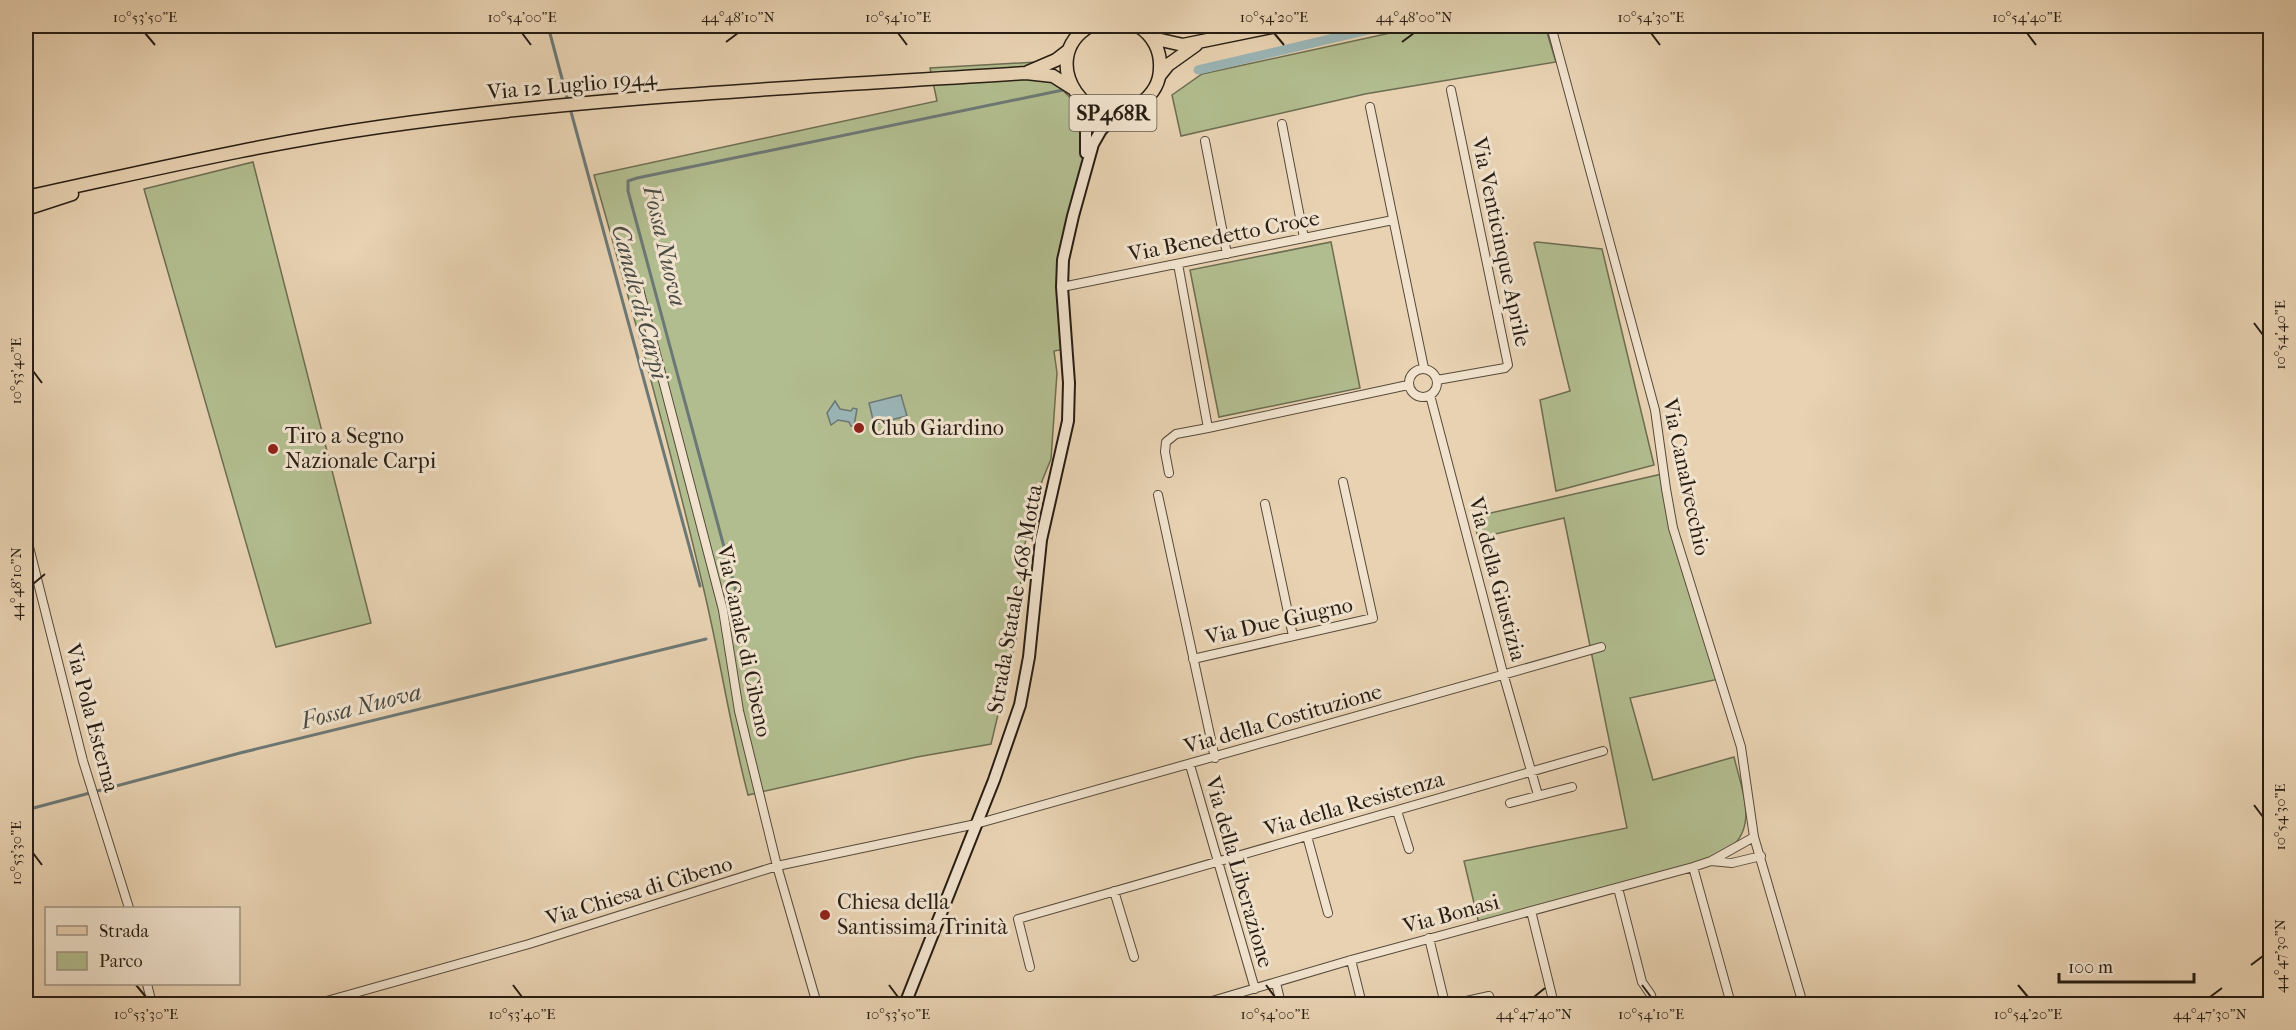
<svg xmlns="http://www.w3.org/2000/svg" width="2296" height="1030" viewBox="0 0 2296 1030" font-family="'IM FELL French Canon',serif">
<rect width="100%" height="100%" fill="#e8d2b2"/>
<filter id="stains"><feTurbulence type="fractalNoise" baseFrequency=".00333" numOctaves="4"/><feColorMatrix values="0 0 0 0 .2 0 0 0 0 .09 0 0 0 0 .02 0 0 0 .5 -.17"/></filter>
<radialGradient id="worn" r=".72"><stop offset=".6" stop-color="#630" stop-opacity="0"/><stop offset="1" stop-color="#630" stop-opacity=".3"/></radialGradient>
<path fill="#b2bd8f" stroke="#6c6d51" stroke-width="1.5" d="M1422,26h123l11,36 -191,32 -184,42 -9,-41 30,-21z
M1036,62l40,42 6,19 19,11 -30,104 -6,31 5,79 -16,3 3,22 -6,86 -9,22 -19,70 -6,84 -26,109 -74,13 -169,38c-19,-72 -29,-145 -47,-217 -32,-136 -69,-270 -107,-403l343,-74 -7,-33z
M253,162l118,461 -95,24 -132,-458z
M1331,242l29,146 -141,29 -29,-147z
M1537,242l65,7 52,216 -98,26 -16,-91 30,-9 -36,-148z
M1662,474l10,55 47,150 -89,19 23,82 81,-23c8,35 27,74 -11,96 -9,6 -21,9 -31,13l-213,58 -15,-63 163,-33 -63,-310 -86,20 -5,-21z"/>
<path fill="#9ab5b6" stroke="#6c7875" stroke-width="1.5" d="M901,395l6,21 -33,8 -5,-21z
M835,401l5,8 11,2 2,-3 4,1 -3,17h-3l-2,-4 -11,-2 -7,5 -4,-12z"/>
<g fill="none" stroke-linecap="round" stroke-linejoin="round">
<path stroke="#6c7875" stroke-width="3" d="M548,26l20,75
M570,108l130,478
M738,635l8,-4 -2,-10 -116,-430v-10l9,-3 426,-88
M26,810l214,-57 466,-114"/>
<path stroke="#9ab5b6" stroke-width="9" d="M1198,70l187,-44"/>
<g stroke="#574a3b" stroke-width="10">
<path id="street" d="M1551,26l104,384 11,79 7,39 68,219 13,90 49,167
M1370,107l54,261
M1282,124l22,114
M1205,141l22,113
M1178,264l30,164 200,-43
M638,285l85,325 16,101 38,155 40,138
M1062,287l331,-67
M1409 383a14 14 0 1 1 28 0a14 14 0 1 1-28 0Z
M1437,380l68,-12 3,-3 -57,-275
M1430,395l73,278 35,122
M1169,473l-4,-21 1,-10 10,-8 32,-6
M1158,495l57,263
M1265,504l28,132
M26,535l57,226 46,147
M1193,659l180,-41 -30,-136
M1190,765l65,224
M1510,803l62,-16
M1397,811l12,38
M1307,836l21,77
M1711,861l21,2 29,-7
M1693,867l38,137
M1618,888l24,94 9,13 2,9
M1114,891l20,66
M1531,911l23,93
M1429,938l16,66
M1351,960l11,44
M1030,967l-12,-48 585,-168
M1276,983l5,21
M147,984l5,20
M316,1004l213,-60 248,-78 199,-42 625,-177
M1202,1004l149,-44 342,-93 18,-6 43,-24
M1453,1004l36,-8"/>
</g>
<g stroke="#271d13" stroke-width="14">
<path id="secondary" d="M1081,100l5,24v29
M905,1004l89,-224 26,-75 9,-48 12,-117 27,-119 1,-38 -7,-96 1,-27 10,-44 20,-72 8,-14 10,-10 15,-9"/>
</g>
<g stroke="#271d13" stroke-width="15">
<path id="primary" d="M1090,26c-57,33 2,117 51,77 12,-9 19,-20 19,-35 1,-17 -7,-33 -22,-42
M1152,38l31,7 93,-19
M1028,72l28,-12 13,-10
M1160,75l8,-10 28,-20
M26,197c117,-25 234,-53 353,-70 214,-31 431,-40 647,-54l27,3 19,12
M26,209l46,-15"/>
</g>
<use href="#street" stroke="#f0e2cd" stroke-width="8"/>
<use href="#secondary" stroke="#f0e2cd" stroke-width="10"/>
<use href="#primary" stroke="#e8d2b2" stroke-width="12"/>
</g>
<path fill="none" stroke="#271d13" stroke-width="2" d="M145,33l10,12M522,33l9,12M898,33l9,12M1274,33l10,12M1651,33l9,12M2027,33l9,12M726,42l12,-9M1402,42l12,-9M2254,323l9,12M33,371l9,12M33,584l12,-10M2254,805l9,12M33,853l9,12M2251,965l12,-9M136,985l10,12M513,985l9,12M889,985l9,12M1266,985l9,12M1642,985l9,12M2018,985l10,12M1534,997l11,-9M2210,997l12,-9"/>
<g fill="#8f2418" stroke="#f0e2cd" stroke-width="2">
<circle cx="859" cy="428" r="6"/>
<circle cx="273" cy="449" r="6"/>
<circle cx="825" cy="915" r="6"/>
</g>
<g text-anchor="middle" dominant-baseline="central" stroke-width="6" stroke-linejoin="round" paint-order="stroke">
<rect fill="#f0e2cd" stroke="#63584b" stroke-width="1.5" x="1069.5" y="95" width="87" height="36" rx="4.5"/>
<g font-size="21" font-weight="bold" fill="#271d13">
<text x="1113" y="113">SP468R</text>
</g>
<g font-size="22" fill="#271d13" stroke="#f0e2cd">
<text transform="translate(572 85) rotate(-5)">Via 12 Luglio 1944</text>
<text transform="translate(1224 236) rotate(-11)">Via Benedetto Croce</text>
<text transform="translate(1501 242) rotate(78)">Via Venticinque Aprile</text>
<text transform="translate(1686 477) rotate(78)">Via Canalvecchio</text>
<text transform="translate(1497 579) rotate(75)">Via della Giustizia</text>
<text transform="translate(1015 599) rotate(-80)">Strada Statale 468 Motta</text>
<text transform="translate(1279 621) rotate(-13)">Via Due Giugno</text>
<text transform="translate(744 641) rotate(78)">Via Canale di Cibeno</text>
<text transform="translate(92 718) rotate(75)">Via Pola Esterna</text>
<text transform="translate(1283 719) rotate(-16)">Via della Costituzione</text>
<text transform="translate(1354 804) rotate(-16)">Via della Resistenza</text>
<text transform="translate(1239 872) rotate(74)">Via della Liberazione</text>
<text transform="translate(639 891) rotate(-17)">Via Chiesa di Cibeno</text>
<text transform="translate(1451 914) rotate(-15)">Via Bonasi</text>
</g>
<g font-size="22" fill="#271d13" stroke="#f0e2cd" text-anchor="start">
<text x="871" y="428">Club Giardino</text>
<text x="285" y="436">Tiro a Segno<tspan x="285" dy="25">Nazionale Carpi</tspan></text>
<text x="837" y="902">Chiesa della<tspan x="837" dy="25">Santissima Trinità</tspan></text>
</g>
<g font-size="24" font-style="italic" fill="#4a4b44" stroke="#f0e2cd">
<text transform="translate(665 246) rotate(77)">Fossa Nuova</text>
<text transform="translate(640 302) rotate(75)">Canale di Carpi</text>
<text transform="translate(361 706) rotate(-14)">Fossa Nuova</text>
</g>
</g>
<rect width="2296" height="1030" fill="none" stroke="#e8d2b2" stroke-width="66"/>
<rect x="45" y="907" width="195" height="78" fill="#f0e2cd" stroke="#a09383" stroke-width="1.5"/>
<rect x="57" y="926" width="30" height="9" fill="#e8d2b2" stroke="#a09383" stroke-width="1.5"/>
<text x="99" y="937" font-size="18" fill="#271d13">Strada</text>
<rect x="57" y="952" width="30" height="18" fill="#b2bd8f" stroke="#a09383" stroke-width="1.5"/>
<text x="99" y="967" font-size="18" fill="#271d13">Parco</text>
<path d="M2059 973v9h135v-9" fill="none" stroke="#271d13" stroke-width="3"/>
<text x="2068" y="973" font-size="18" fill="#271d13" stroke="#f0e2cd" stroke-width="4.5" paint-order="stroke">100 m</text>
<rect x="33" y="33" width="2230" height="964" fill="none" stroke="#271d13" stroke-width="2"/>
<g font-size="15" text-anchor="middle" fill="#271d13">
<text x="145" y="22">10°53'50"E</text>
<text x="522" y="22">10°54'00"E</text>
<text x="738" y="22">44°48'10"N</text>
<text x="898" y="22">10°54'10"E</text>
<text x="1274" y="22">10°54'20"E</text>
<text x="1414" y="22">44°48'00"N</text>
<text x="1651" y="22">10°54'30"E</text>
<text x="2027" y="22">10°54'40"E</text>
<text transform="translate(2280 335) rotate(-90)" y="5">10°54'40"E</text>
<text transform="translate(16 371) rotate(-90)" y="5">10°53'40"E</text>
<text transform="translate(16 584) rotate(-90)" y="5">44°48'10"N</text>
<text transform="translate(2280 817) rotate(-90)" y="5">10°54'30"E</text>
<text transform="translate(16 853) rotate(-90)" y="5">10°53'30"E</text>
<text transform="translate(2280 956) rotate(-90)" y="5">44°47'30"N</text>
<text x="146" y="1019">10°53'30"E</text>
<text x="522" y="1019">10°53'40"E</text>
<text x="898" y="1019">10°53'50"E</text>
<text x="1275" y="1019">10°54'00"E</text>
<text x="1534" y="1019">44°47'40"N</text>
<text x="1651" y="1019">10°54'10"E</text>
<text x="2028" y="1019">10°54'20"E</text>
<text x="2210" y="1019">44°47'30"N</text>
</g>
<rect width="100%" height="100%" filter="url(#stains)"/>
<rect width="100%" height="100%" fill="url(#worn)"/>
</svg>
